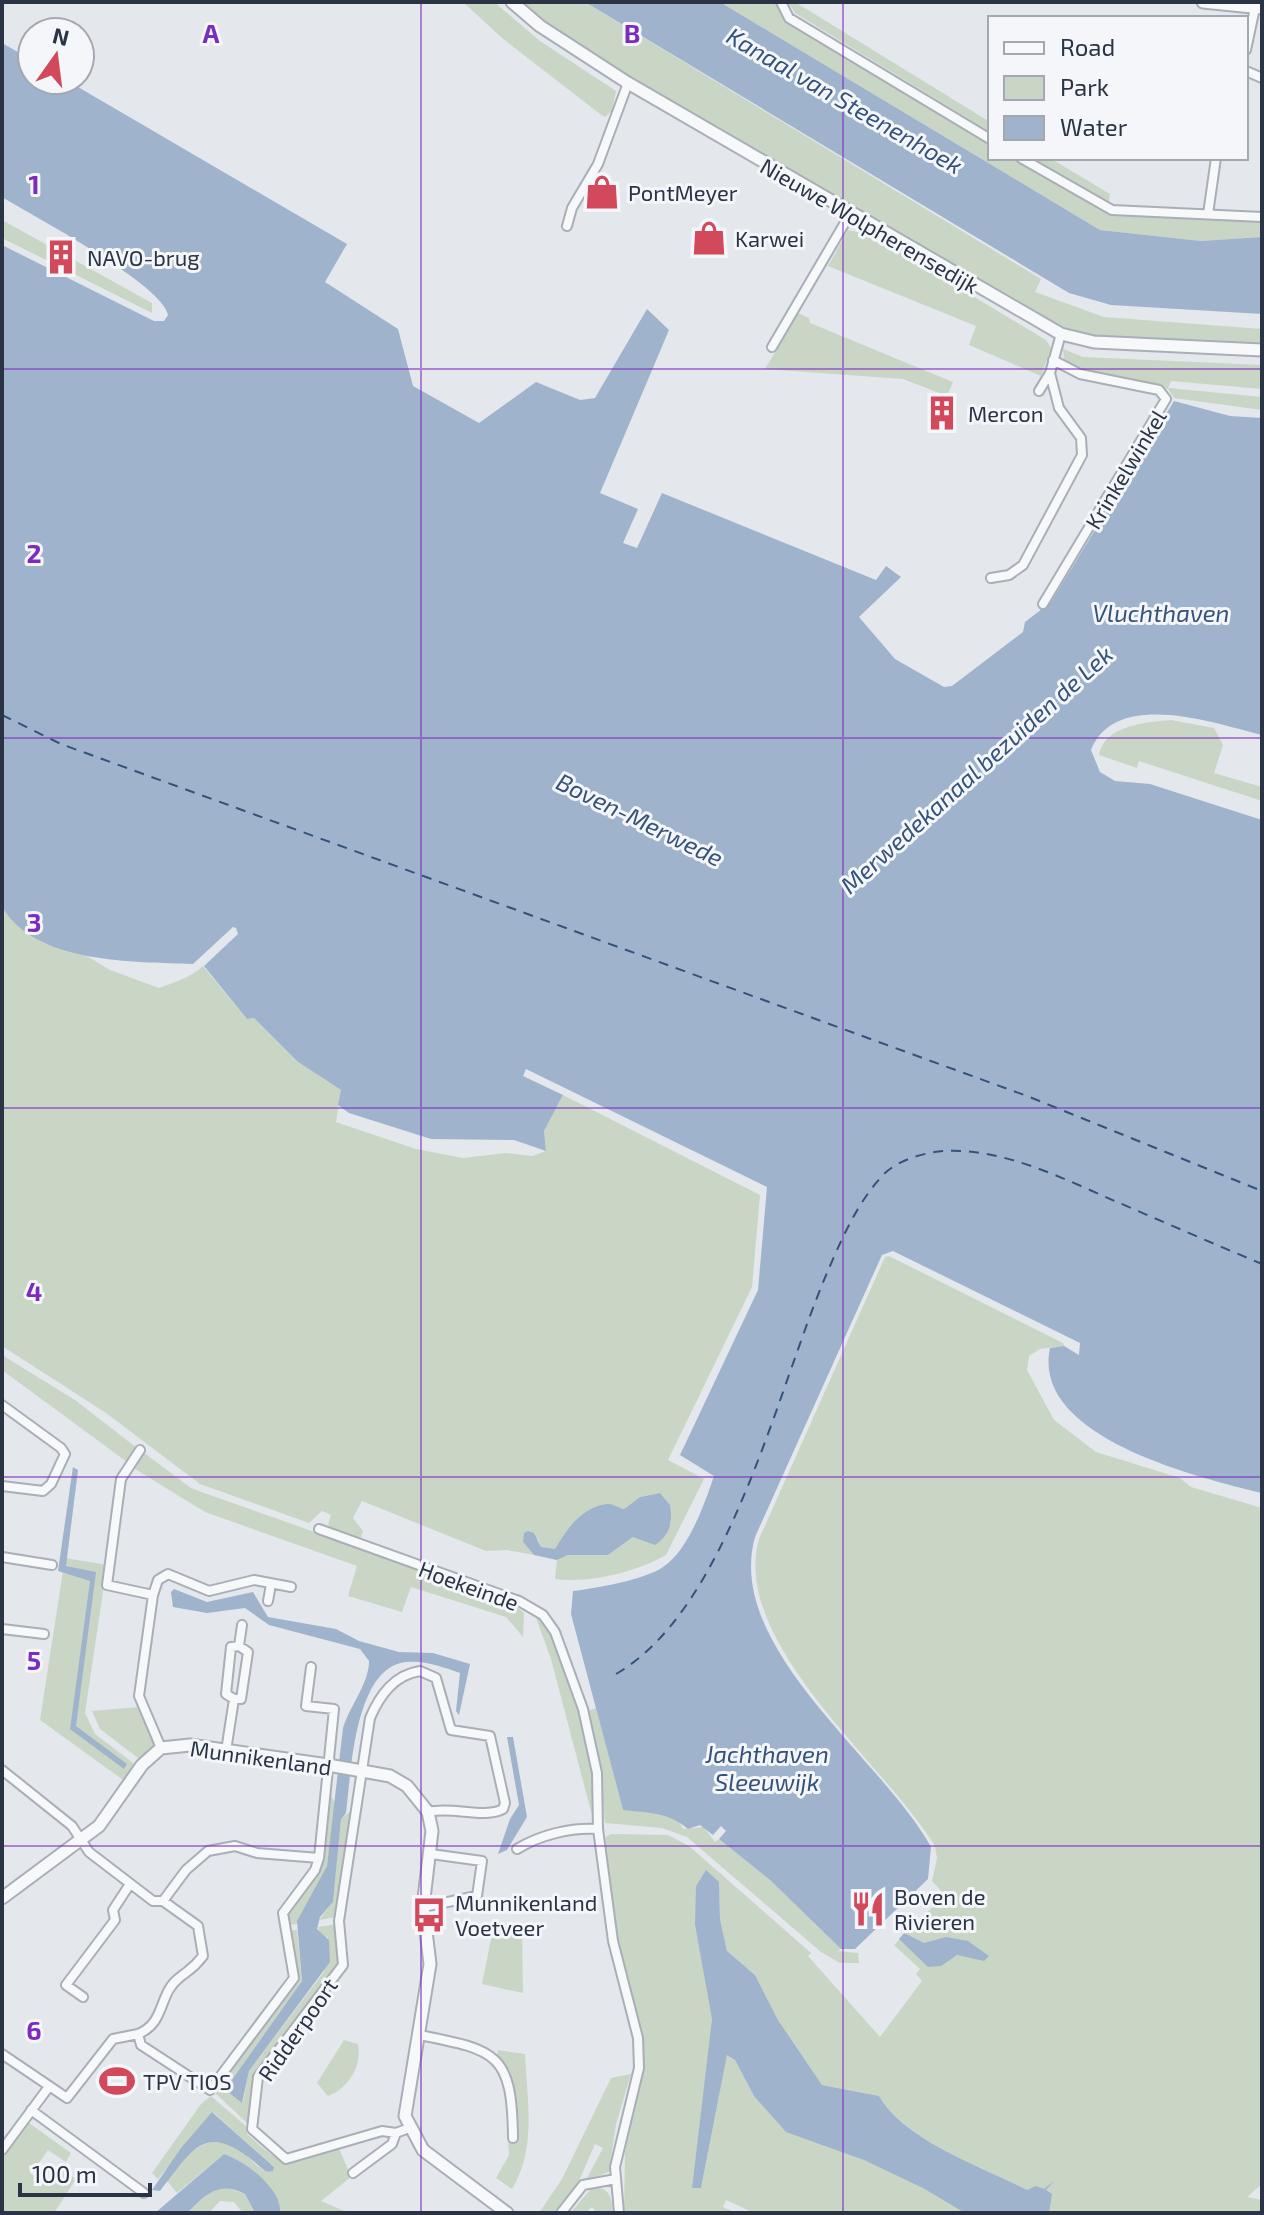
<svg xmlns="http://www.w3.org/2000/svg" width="1264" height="2215" viewBox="0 0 1264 2215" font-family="'Exo 2',sans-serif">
<rect width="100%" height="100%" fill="#e4e7ec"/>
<path fill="#c9d6c5" d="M463,2h31l46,39 76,50 -4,20 -7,6 -5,-3 -98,-76z
M521,2h64l456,277 -6,13 69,25 158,12v16l-176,-8 -19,-6 -54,-27 -373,-221 -90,-57z
M720,2h58l5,9 207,129v18h29l84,50 159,8v21l-61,4 -101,-11z
M788,2h7l195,120v10l-195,-119z
M1032,158h18l60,36 -1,9z
M2,220l150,83v10l-150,-75z
M848,230l23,5 175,105 5,8 -10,28 -72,-31 7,-19 -148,-60z
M798,313l11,5 1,5 143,59 -6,14 -44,-17 -138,-10z
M1063,349l20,8 179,8v24l-91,-8 -3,7 94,9v13l-88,-12 -6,-9 -80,-15 -24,-14z
M1171,720l43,8 9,17 -9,28 48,14v14l-123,-40 -2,7 -38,-13c5,-30 48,-33 72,-35z
M2,906l26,28 18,10 33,7 31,19 49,18c17,-6 30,-10 44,-22l44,53 7,-1 44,44 43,28 -5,32 80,27 47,9 43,-5 26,3 14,-5 -2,-20 19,-36 197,100 -8,92 -84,173 36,19 -38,76c-32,18 -76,28 -111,24l2,-19 11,-5h40l25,-18 38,-14 -1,-18 -10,-12 -20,4 -16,12c-43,-7 -45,11 -69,41l-14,-3 -3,-8 -15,3 11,13 -27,-5 -21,1 -124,-50 -9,17 10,13 -4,12 -28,-13 -3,-5 3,-10 -9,-4 -13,12 -109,-39 -94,-71 -104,-67z
M889,1256l174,87 1,3 -24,3 -11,7 -2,14 27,50 42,32 84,26 11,9 71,21v676l-15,13 15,3v13h-213l-3,-23 8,-9 -10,8 -17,1c-45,-23 -122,-50 -148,-94l-57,-11 -44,-65 -23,-45 -28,-24 -7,-32 -1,-37 -24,43 18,93 -21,170h9l26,-134 8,6 19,36 110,64 127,53h-237l-28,-13 -3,7 13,6h-112l1,-62 14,-67 2,-49 -25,-102 -11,-79 1,-17 5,-3 57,1 21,11 122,107 -3,3 72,81 42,-56 -6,-7 4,-5 -26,-24 51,-50 -13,-14 5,-23 -2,-12c-50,-82 -205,-204 -176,-307l126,-282z
M2,1355l73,45 62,48 -10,14 -125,-92z
M143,1452l48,36 16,6 303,107 14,12 -1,24 -17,-20 -95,-30 -9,25 -54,-16 9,-30 -152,-54 -73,-45z
M65,1558l42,7 -22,148 10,21 42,32 -11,16 -86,-62z
M535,1615c32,21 69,168 58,204l-42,-160z
M139,1707l17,38 -14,16 -42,-32 -8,-18z
M596,1708l27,102c19,2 54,-1 60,19l21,-2 11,15 4,-3 51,41 71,69 -3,2 20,2 1,10h-19l-19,-11 -134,-115 -25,-9 -57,-5 -5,-55 -14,-56z
M329,1793l7,11 -9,62 -30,58 -9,1 -1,-11 32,-43z
M353,1810l-16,107 -18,3 14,-18 8,-84z
M337,1924v43l-82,109 -8,47 -33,-31 79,-107 -4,-54 8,-1 5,51 -73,103 14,18 6,-31 75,-99 4,-35 -7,-1 -3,-9z
M494,1924h28l1,69 -41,-9z
M344,2040l14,4c4,22 -9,44 -30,52l-11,-13z
M498,2050l27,4c2,46 12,94 -13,135l-16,-11 13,-23 -1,-15h8l-2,-56 -18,-22z
M631,2074l-15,50 -7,48 -23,8 17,-32 -8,-4 -16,37 -26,32h-14l23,-34 49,-101z
M211,2096l37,32 -1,6c43,39 38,31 92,14l12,29 -30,24 28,12h-69c2,-24 -35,-52 -56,-59l-47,39 -10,-12c11,-20 40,-50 66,-37 13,7 25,30 40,27v-5l-60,-54 -55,67 -6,-6 49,-69z
M29,2123l42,30 -5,9 -18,-12 -17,24 16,12 13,-18 16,11 -22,34h-52v-54z
M225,2187l20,7 10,19h-12l-9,-11 -14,-1 -11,12h-22l24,-22z
M592,2188c18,-2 20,11 21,25h-16l-5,-6 -7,6h-15z"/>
<path fill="#9fb4cc" d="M585,2h135l380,228 101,11 61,-4v77l-151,-9 -42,-12z
M2,43l30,17v20h34l281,164 -22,38 73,47 15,57 66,37 57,-41 44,18 15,-2 52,-89 22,21 -69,163 38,16 -15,34 14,5 25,-55 214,87 10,-14 15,11 -42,40 36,42 49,28 8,-1 71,-54 2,-10 26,-20 123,-201 56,15 32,2v317c-46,-11 -146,-47 -171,15l9,22 15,9 35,3 112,36v673c-65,-16 -231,-56 -212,-145l14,-2 15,9 1,-12 -187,-92 -11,4 -127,282c-31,111 128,222 176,310l-3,32 -73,70h-14l-71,-69 -51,-41 7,-8 -5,-5 -8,9 -13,-10 -12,4c-19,-17 -40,-16 -65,-19l-52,-196 2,-23c24,-3 71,-11 90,-24 25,-16 42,-64 51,-91l-34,-21 78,-165 9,-103 -241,-118 -3,7 40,19 -19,36 2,20 -32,-11 -83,-1 -82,-26 -11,-8 3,-15 -43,-28 -44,-44 -7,1 -43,-53 34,-32 -2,-6 -3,-1 -40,37c-57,-2 -160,0 -191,-58v-661l152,76h10l4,-6c-6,-31 -135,-99 -166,-118z
M73,1467l5,3 -12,96 30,6 -20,154 51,38 -3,5 -54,-40 20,-148 -32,-10z
M660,1493l10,12c3,17 0,30 -15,40l-22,-8 -25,18h-40l-11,5 -23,-5 -11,-13 1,-9 4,-2 6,2 7,14 14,2c11,-18 25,-41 51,-45 6,-1 12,4 18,5l16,-12z
M174,1589l33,13 46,-10 15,25 68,12 23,12 40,11 34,1 37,11 -11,51 -3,-4 4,-38c-17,-6 -35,-13 -54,-11 -52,5 -55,113 -60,151l-5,6 -8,83 -13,15 -3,12 12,11 1,22 -81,109 -7,32 -15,-12 2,-7 73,-103 -5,-60 30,-55 16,-138c7,-23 26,-44 26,-67l-9,-12 -91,-24 -24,-17 -38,5 -34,-6 -2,-15z
M507,1737h6l14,80 -20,33 -9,4 12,-35 9,-14z
M706,1870l13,12 1,37 7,32 28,24 23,45 44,65 57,11c25,44 103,71 148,94l9,-4 8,3 11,-9 -9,10 6,4 -3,19h-84l-42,-25 -59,-28 -78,-28 -32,-36 -19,-36 -8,-5 -26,133h-9l20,-169 -17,-94 1,-39z
M904,1933l20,10 22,-6 22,4 21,15 -5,5 -27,-6 -16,11 -13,1 -29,-28z
M212,2112l62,55 -1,4c-7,2 -9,-1 -15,-6 -53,-45 -64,-17 -98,26l-8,-1 29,-42z
M224,2154c21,7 59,35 56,59h-25l-10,-19c-27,-14 -39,1 -58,19h-32z"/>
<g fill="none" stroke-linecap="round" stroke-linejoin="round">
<path stroke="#34527a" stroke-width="2" stroke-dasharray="10 8" stroke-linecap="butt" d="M2,715l59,29 966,352 235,95
M616,1674c113,-65 161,-285 211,-401 14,-33 31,-72 57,-99 14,-14 41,-22 61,-23 59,-3 119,28 172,51 49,21 97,42 145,62"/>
<g stroke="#a9aeb7" stroke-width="12">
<path id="minor" d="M781,2l8,16 201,121
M1246,50l9,-42
M1246,71l16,7
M1021,158l91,52 150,7
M1208,214l8,-56
M567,226l5,-18 26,-44 30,-81
M772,347l78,-133
M1039,391l11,-18 11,-39
M991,578l18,-3 14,-10 59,-110 -1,-17 -22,-30 -9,-35
M1043,604l123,-205 -7,-9 -79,-16 -27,-14
M2,1405l59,43 4,6 -14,30 -8,7 -41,-5
M140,1450l-19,29 -14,106 46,10 -14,101 22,52
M319,1529l200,72 24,14 12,17 28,77 14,64 1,56 15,112 25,97 1,30 -24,99 4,46
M2,1557l50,8
M153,1595l5,-15 10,-6 41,17 45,-11 37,7
M268,1601l3,-17
M2,1629l42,5
M239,1646l3,-21
M226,1751l8,-52h7l7,-47 -9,-6 -8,1 -5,47 8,5
M2,1770l70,56 17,26 64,49h10l35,25 5,30c-10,13 -13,13 -24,22 -21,16 -13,45 -41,56l3,11 69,45 84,-112 -11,-65 32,-43 4,-12 15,-149 -28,-3 5,-39
M517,1849c23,-14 54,-22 81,-20
M163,1901l23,-31 22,-19 27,-5 22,7 62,5
M423,1907l54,-11 5,-35 -51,-7
M83,1997l-17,-12 49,-65 -2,-10 17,-26
M419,2035c79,15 93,19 94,103
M2,2054l65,44 46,-59 25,-5
M31,2110l113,83
M409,2128l-13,5 -14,-2 -96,28 -34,-30 6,-52 85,-112 -4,-44 31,-203c10,-23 24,-43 50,-47l16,7 15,52 39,6 15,67 -2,6c-18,10 -51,-3 -75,3
M2,2150l46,-62
M353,2173l39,-29 4,-11
M561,2213l22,-28 33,-6"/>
</g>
<g stroke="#a9aeb7" stroke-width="15">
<path id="tertiary" d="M512,2l28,24 88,57 433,251 33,8 168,8
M1203,2l59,6
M2,1898l97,-72 43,-61 19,-17 29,-3 138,20 62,11 17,10 21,26 4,19 -9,76 7,57 -25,152 18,34 84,63"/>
</g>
<use href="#minor" stroke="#f7f8fa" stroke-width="8"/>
<use href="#tertiary" stroke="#f7f8fa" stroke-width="11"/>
</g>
<path fill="none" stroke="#7b2cbf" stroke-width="2" stroke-opacity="0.55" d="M421,2v2211M843,2v2211M2,369h1260M2,738h1260M2,1108h1260M2,1477h1260M2,1846h1260"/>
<defs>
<g id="shop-bare" transform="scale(2.76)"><path d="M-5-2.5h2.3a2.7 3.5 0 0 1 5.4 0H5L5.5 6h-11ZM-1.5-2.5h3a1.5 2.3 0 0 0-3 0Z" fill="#d1495b" stroke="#f4f6f9" stroke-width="2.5" paint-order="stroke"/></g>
<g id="building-bare" transform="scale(2.76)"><path d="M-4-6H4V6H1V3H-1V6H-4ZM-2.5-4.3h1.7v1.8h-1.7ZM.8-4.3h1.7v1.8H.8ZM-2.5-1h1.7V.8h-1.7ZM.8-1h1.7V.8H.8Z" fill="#d1495b" stroke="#f4f6f9" stroke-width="2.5" paint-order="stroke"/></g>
<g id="restaurant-bare" transform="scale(2.76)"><path d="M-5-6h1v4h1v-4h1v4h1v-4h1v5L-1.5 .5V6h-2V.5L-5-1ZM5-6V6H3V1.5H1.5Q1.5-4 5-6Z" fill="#d1495b" stroke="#f4f6f9" stroke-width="2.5" paint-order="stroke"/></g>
<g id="bus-bare" transform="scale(2.76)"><path d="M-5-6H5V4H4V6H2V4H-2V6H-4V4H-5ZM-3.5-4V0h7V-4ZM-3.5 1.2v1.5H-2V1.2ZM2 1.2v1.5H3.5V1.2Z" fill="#d1495b" stroke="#f4f6f9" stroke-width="2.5" paint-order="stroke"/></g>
<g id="stadium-bare" transform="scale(2.76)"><path d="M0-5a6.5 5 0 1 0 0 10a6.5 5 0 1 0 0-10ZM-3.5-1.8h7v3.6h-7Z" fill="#d1495b" stroke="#f4f6f9" stroke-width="2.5" paint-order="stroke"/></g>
</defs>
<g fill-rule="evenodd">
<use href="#shop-bare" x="602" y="192"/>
<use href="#shop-bare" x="709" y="238"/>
<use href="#building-bare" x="61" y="257"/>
<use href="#building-bare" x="942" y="413"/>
<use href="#restaurant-bare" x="868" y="1909"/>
<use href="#bus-bare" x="429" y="1915"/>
<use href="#stadium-bare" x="117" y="2081"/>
</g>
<g text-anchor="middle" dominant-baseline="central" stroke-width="6" stroke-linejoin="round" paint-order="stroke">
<g font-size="22" fill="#2b3445" stroke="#f4f6f9" text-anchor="start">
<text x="628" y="192">PontMeyer</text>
<text x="735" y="238">Karwei</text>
<text x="87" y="257">NAVO-brug</text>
<text x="968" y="413">Mercon</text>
<text x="894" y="1896">Boven de<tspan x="894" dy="25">Rivieren</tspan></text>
<text x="455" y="1902">Munnikenland<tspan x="455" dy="25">Voetveer</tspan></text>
<text x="143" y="2081">TPV TIOS</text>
</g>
<g font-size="22" fill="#2b3445" stroke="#f4f6f9">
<text transform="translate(870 225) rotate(30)">Nieuwe Wolpherensedijk</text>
<text transform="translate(1125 469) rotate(-59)">Krinkelwinkel</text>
<text transform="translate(469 1585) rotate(20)">Hoekeinde</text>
<text transform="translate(261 1757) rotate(8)">Munnikenland</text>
<text transform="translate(297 2029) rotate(-55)">Ridderpoort</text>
</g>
<g font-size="24" font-style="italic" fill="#34527a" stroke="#f4f6f9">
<text transform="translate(845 100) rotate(30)">Kanaal van Steenenhoek</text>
<text x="1161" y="612">Vluchthaven</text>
<text transform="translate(976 769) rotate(-42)">Merwedekanaal bezuiden de Lek</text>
<text transform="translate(640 819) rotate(26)">Boven-Merwede</text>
<text x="767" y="1753">Jachthaven<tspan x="767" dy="28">Sleeuwijk</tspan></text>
</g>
</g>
<g font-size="26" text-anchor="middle" font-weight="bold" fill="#7b2cbf" stroke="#f4f6f9" stroke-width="6" stroke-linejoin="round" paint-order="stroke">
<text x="211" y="43">A</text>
<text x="632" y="43">B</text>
<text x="34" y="194">1</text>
<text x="34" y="563">2</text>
<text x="34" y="932">3</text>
<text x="34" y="1301">4</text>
<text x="34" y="1670">5</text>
<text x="34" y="2040">6</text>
</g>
<rect width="1264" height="2215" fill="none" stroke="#2b3445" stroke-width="8"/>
<rect x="988" y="16" width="260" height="144" fill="#f4f6f9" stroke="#a4a8b1" stroke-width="2"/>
<rect x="1004" y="42" width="40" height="12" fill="#f7f8fa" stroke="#a4a8b1" stroke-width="2"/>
<text x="1060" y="56" font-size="24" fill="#2b3445">Road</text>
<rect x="1004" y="76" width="40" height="24" fill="#c9d6c5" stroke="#a4a8b1" stroke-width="2"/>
<text x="1060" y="96" font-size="24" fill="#2b3445">Park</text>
<rect x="1004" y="116" width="40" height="24" fill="#9fb4cc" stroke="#a4a8b1" stroke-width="2"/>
<text x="1060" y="136" font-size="24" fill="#2b3445">Water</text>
<g transform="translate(56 56) rotate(14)"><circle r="38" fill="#f4f6f9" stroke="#a4a8b1" stroke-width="2"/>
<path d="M0-6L14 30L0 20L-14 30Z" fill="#d1495b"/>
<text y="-12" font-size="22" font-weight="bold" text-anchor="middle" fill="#2b3445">N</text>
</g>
<path d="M20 2183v12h130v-12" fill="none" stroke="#2b3445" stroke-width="4"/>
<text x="32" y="2183" font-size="24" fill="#2b3445" stroke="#f4f6f9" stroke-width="6" paint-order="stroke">100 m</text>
</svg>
